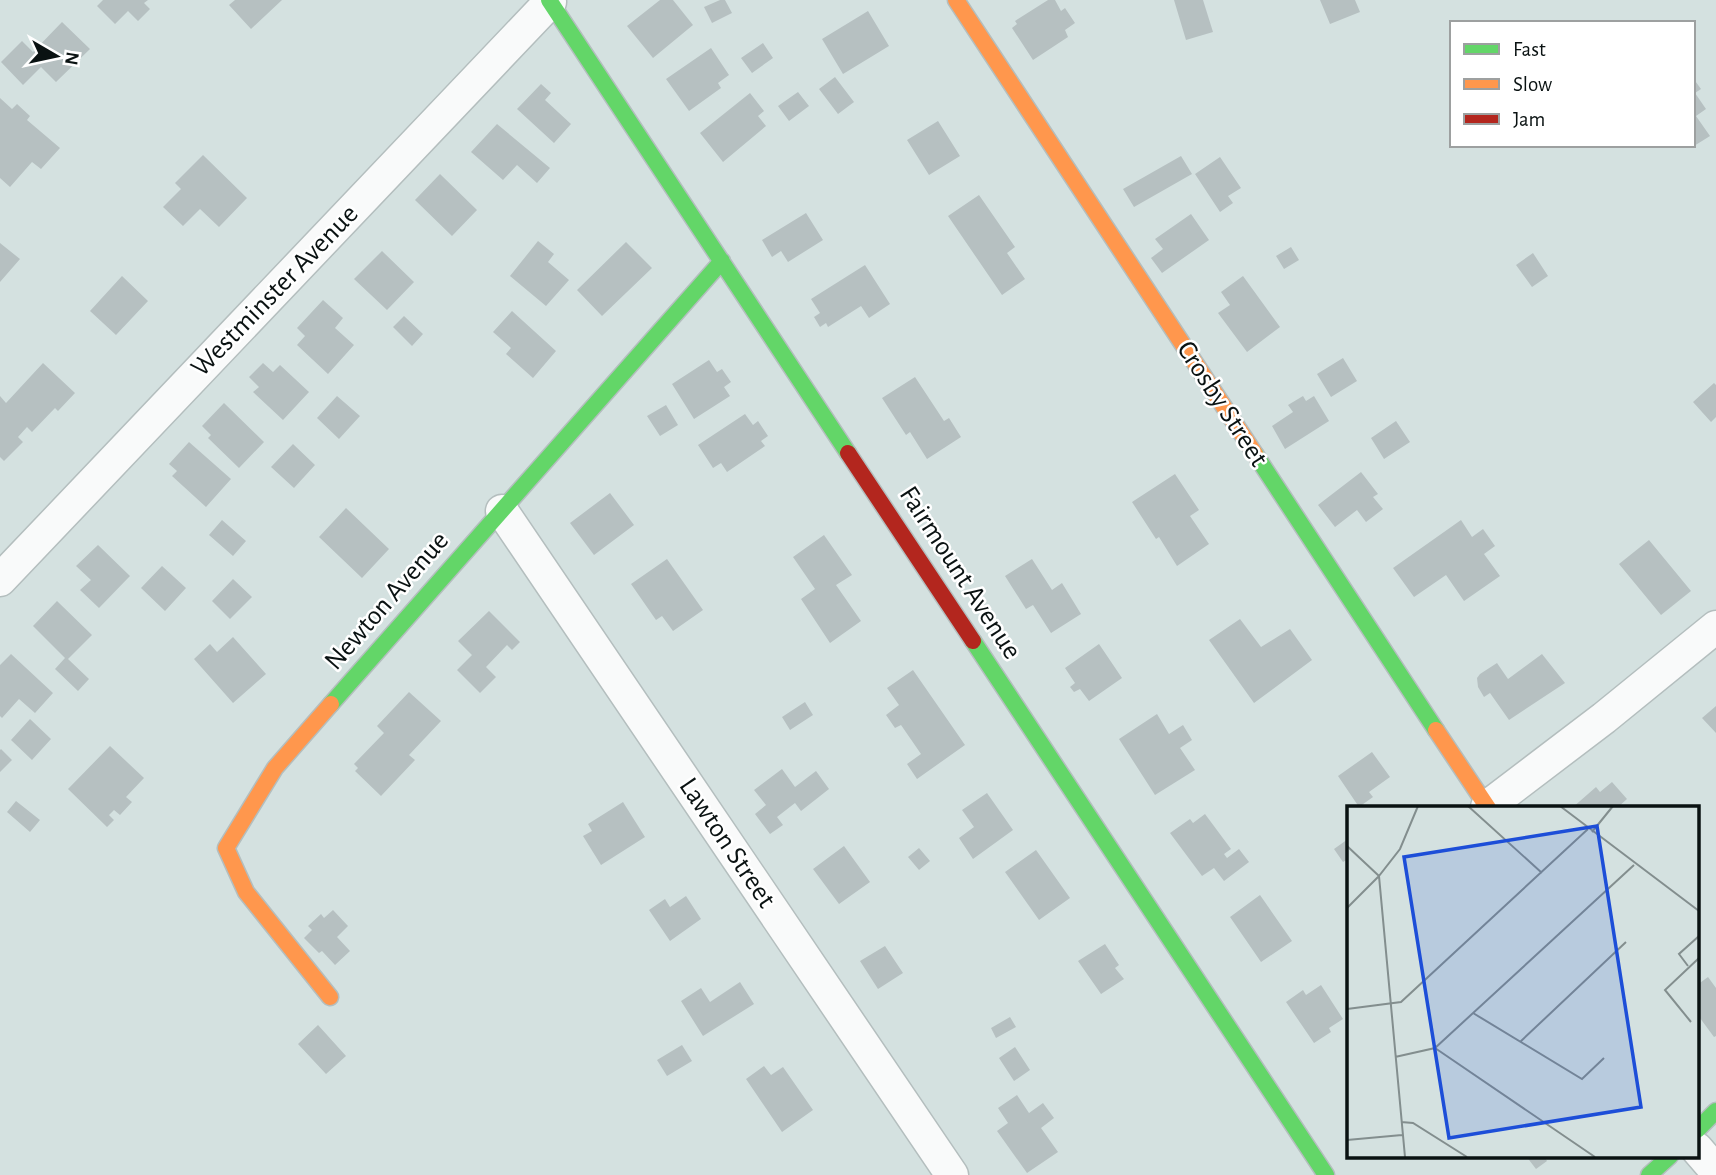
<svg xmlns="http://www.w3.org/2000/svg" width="1716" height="1175" viewBox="0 0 1716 1175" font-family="'Alegreya Sans',sans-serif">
<rect width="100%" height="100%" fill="#d4e1e0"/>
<path fill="#b6c0c1" d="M103,0h45l-4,3 6,6 -12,12 -10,-10 -13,13 -18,-18z
M235,0h47l-31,29 -22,-24z
M660,0h13l20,25 -40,33 -26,-32z
M720,0h5l7,13 -20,10 -8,-16z
M1048,0h7l6,11 4,-3 10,15 -10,7 3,7 -35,23 -21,-32 5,-4 -2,-3z
M1174,0h29l10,32 -27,8z
M1320,0h35l5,12 -30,12z
M868,11l21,35 -46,28 -21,-35z
M62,22l28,27 -34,33 -15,-15 -18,18 -22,-23 21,-21 11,11z
M763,43l10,15 -21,15 -11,-15z
M711,48l18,27 -11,8 3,5 -32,23 -23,-32z
M835,77l19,25 -16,12 -19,-25z
M1693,78l8,11 -6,4 11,16 -10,7 14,20 -16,10z
M541,84l10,9 -6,7 26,24 -17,19 -37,-34z
M798,92l11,14 -20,15 -11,-15z
M750,93l14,18 -6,5 8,10 -43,36 -23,-29z
M0,98l12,11 5,-5 13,12 -3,4 33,28 -19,21 -9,-7 -22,25 -10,-9z
M938,121l22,35 -31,19 -22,-35z
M497,124l53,44 -13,15 -20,-18 -14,15 -32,-28z
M203,155l44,43 -28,29 -19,-18 -17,17 -20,-19 18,-18 -6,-6z
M1181,156l11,18 -58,33 -11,-18z
M1220,157l21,31 -13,8 5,7 -13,9 -25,-38z
M440,174l37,36 -25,26 -37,-36z
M979,195l36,52 -8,6 18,26 -23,16 -54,-79z
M806,213l17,27 -35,22 -7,-11 -9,6 -10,-17z
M1191,214l18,26 -47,33 -11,-15 12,-9 -8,-10z
M538,241l16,13 -6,8 21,18 -23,26 -36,-30z
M626,242l26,26 -50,48 -25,-26z
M0,243l20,16 -20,23z
M1291,247l8,13 -15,9 -8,-13z
M382,251l32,31 -27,28 -33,-31z
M1533,253l15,23 -16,11 -16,-22z
M865,265l25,39 -21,14 -8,-12 -33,21 -2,-4 -6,4 -6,-10 6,-4 -9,-14z
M122,276l26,25 -32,34 -26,-24z
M1243,276l37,51 -33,25 -29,-39 12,-8 -9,-13z
M323,300l20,18 -8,10 19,17 -26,29 -31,-29 8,-9 -8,-8z
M512,311l44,40 -23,27 -27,-24 5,-6 -18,-16z
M404,316l19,18 -11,12 -19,-19z
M1343,358l14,23 -26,16 -14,-23z
M709,360l8,12 5,-3 9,13 -7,5 6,9 -36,23 -22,-35z
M43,363l32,30 -17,18 -3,-3 -23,24 -5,-5 -9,10 5,5 -19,19 -4,-4v-61l6,7z
M263,363l10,9 7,-7 29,27 -26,28 -30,-28 6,-5 -10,-10z
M915,377l29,44 5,-3 12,19 -34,22 -17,-27 -4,3 -24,-37z
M1714,383l2,2v32l-5,5 -18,-20z
M337,396l23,20 -21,23 -22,-21z
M1303,396l3,5 8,-5 15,25 -44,28 -13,-23 21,-14 -5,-7z
M224,403l40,39 -25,26 -31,-30 3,-3 -9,-9z
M666,405l12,20 -18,11 -13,-20z
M745,414l8,11 5,-4 10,15 -7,5 4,5 -38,26 -6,-9 -8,5 -15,-23z
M1396,421l14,21 -26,17 -13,-21z
M189,442l42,37 -25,28 -34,-31 5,-5 -8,-7z
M293,444l22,21 -21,23 -23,-21z
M1361,472l17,22 -5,3 10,12 -17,13 -9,-12 -22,17 -17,-22z
M1175,474l24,36 -9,6 19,28 -32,22 -18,-29 -3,2 -24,-37z
M610,493l24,32 -40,30 -24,-32z
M346,508l43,41 -27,29 -43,-41z
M222,520l24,21 -13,15 -24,-21z
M1461,520l11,17 11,-8 12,17 -11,8 16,22 -36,25 -18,-26 -32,22 -21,-29z
M824,535l28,40 -16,10 25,36 -31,22 -29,-44 14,-10 -22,-32z
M1649,540l42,51 -30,24 -42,-51z
M98,545l32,31 -31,32 -19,-18 11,-10 -15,-14z
M667,559l36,51 -30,21 -11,-15 -6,4 -25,-36z
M1032,559l20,31 10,-7 19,31 -30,19 -18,-28 -7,4 -21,-33z
M162,566l24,22 -21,23 -24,-23z
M233,579l19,18 -22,22 -18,-18z
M57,601l35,34 -24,24 21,20 -11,12 -23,-22 10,-11 -32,-32z
M489,611l31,31 -8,8 -5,-5 -21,22 10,10 -16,16 -23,-23 15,-15 -14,-14z
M1240,619l21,28 29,-18 22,31 -58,43 -45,-63z
M233,637l33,37 -33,29 -39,-44 16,-15 7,8z
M1099,644l23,34 -33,23 -9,-12 -6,3 -4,-5 5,-4 -10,-15z
M11,654l42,39 -18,20 -16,-14 -17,19 -2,-2v-51z
M1542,654l23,29 -56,37 -19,-27 -6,4 -6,-10 -1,-9 3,-4 17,-11 11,16z
M913,670l52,75 -48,34 -10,-15 14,-10 -20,-29 -6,3 -9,-13 13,-10 -12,-17z
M409,692l32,29 -32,34 6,5 -34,36 -26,-25 3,-3 -4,-4 30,-31 -7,-7z
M805,702l8,13 -23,15 -8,-13z
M1716,706v27l-14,-15z
M1157,714l12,20 14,-9 9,15 -12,8 15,22 -40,25 -36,-56z
M30,719l21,20 -19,21 -21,-20z
M110,746l34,32 -18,19 6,5 -12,13 -6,-5 -5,5 5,5 -7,7 -39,-38z
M1,749l11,11 -12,12v-22z
M1372,752l18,25 -21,15 4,5 -14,10 -21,-31z
M782,769l13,18 21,-16 13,18 -28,22 -6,-8 -18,14 6,8 -13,9 -15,-20 11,-9 -12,-15z
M1612,782l15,17 -10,9h-45l24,-21 4,5z
M987,793l26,37 -40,29 -14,-21 15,-11 -12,-17z
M16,801l24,19 -10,12 -23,-20z
M623,802l22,35 -44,28 -18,-29 9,-5 -4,-7z
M1205,814l26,35 -7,5 3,4 12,-9 10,13 -25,19 -10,-13 -12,8 -32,-43 20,-14 3,4z
M1348,839v20l-5,3 -9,-13z
M844,846l26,36 -31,22 -26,-35z
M919,848l11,13 -11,9 -11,-13z
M1036,850l34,48 -31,22 -34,-48z
M1260,895l32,46 -31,21 -31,-45z
M686,896l15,23 -31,22 -21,-31 16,-11 5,8z
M333,910l15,16 -11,11 13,14 -15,14 -13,-14 -3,2 -15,-15 8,-8 -4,-4 13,-12 3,4z
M1105,944l14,21 -4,3 9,11 -23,15 -23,-33z
M885,946l18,27 -25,16 -18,-28z
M1708,977l8,11v48l-2,1 -17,-23v-29z
M740,982l14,22 -51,32 -22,-35 20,-13 9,14z
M1321,985l22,34 -14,9 2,4 -17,11 -28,-41 17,-12 3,5z
M1010,1017l6,10 -20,11 -5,-10z
M318,1025l28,31 -20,18 -28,-30z
M682,1045l10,16 -25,15 -10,-16z
M1015,1047l15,23 -16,11 -15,-23z
M764,1066l7,9 12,-8 30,43 -31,22 -36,-53z
M1017,1095l12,18 14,-10 11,15 -13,10 17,24 -31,21 -30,-42 11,-8 -10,-15z
M1526,1156h18l3,5 -11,8z"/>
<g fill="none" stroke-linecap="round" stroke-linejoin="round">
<g stroke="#b4bebe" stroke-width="35">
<path id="street" d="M502,511l450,664
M0,580l550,-578
M1487,807l117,-89 112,-91
M1697,1149l19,22"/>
</g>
<g stroke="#b4bebe" stroke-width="19">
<path id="fast" d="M549,0l299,453
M1255,454l181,276
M973,641l353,534
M331,704l391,-443
M1697,1130l19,-19
M1649,1175l21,-19"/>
</g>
<g stroke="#b4bebe" stroke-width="19">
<path id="slow" d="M956,0l299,454
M1436,730l52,78
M330,997l-84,-105 -20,-44 49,-80 56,-64"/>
</g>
<g stroke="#b4bebe" stroke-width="19">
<path id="jam" d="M848,453l125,188"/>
</g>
<use href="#street" stroke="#f9fafa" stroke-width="32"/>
<use href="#fast" stroke="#63d668" stroke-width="16"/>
<use href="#slow" stroke="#ff974d" stroke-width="16"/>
<use href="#jam" stroke="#b3261e" stroke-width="16"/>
</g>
<g text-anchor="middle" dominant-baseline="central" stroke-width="5" stroke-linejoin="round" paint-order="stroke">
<g font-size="28" fill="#0a1212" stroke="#fff">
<text transform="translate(275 291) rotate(-46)">Westminster Avenue</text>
<text transform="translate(1222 404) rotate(57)">Crosby Street</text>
<text transform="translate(960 573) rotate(57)">Fairmount Avenue</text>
<text transform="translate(387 601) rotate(-49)">Newton Avenue</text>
<text transform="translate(727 843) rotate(56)">Lawton Street</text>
</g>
</g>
<g transform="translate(1347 806)">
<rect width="352" height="352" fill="#d4e1e0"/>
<path fill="none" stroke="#838e8e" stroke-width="2" d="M121,0l74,67M213,0l139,105M245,26l21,-26M0,40l32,30M0,102l32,-32M341,160l-9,-12 20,-18M0,203l54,-7 187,-173M126,207l109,66 22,-21M344,216l-26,-32 34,-32M173,236l106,-100M88,242l160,109M48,251l40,-9 199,-183M54,316l12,1 54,34M0,334l55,-5M58,351l-26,-281 21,-27 18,-43"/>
<path fill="#1d4ed8" fill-opacity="0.15" stroke="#1d4ed8" stroke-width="3.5" d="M250,20l44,281 -192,31 -45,-281z"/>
<rect width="352" height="352" fill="none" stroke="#0a1212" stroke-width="3.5"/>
</g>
<rect x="1450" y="21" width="245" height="126" fill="#ffffff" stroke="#9da0a0" stroke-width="2"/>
<rect x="1464" y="44" width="35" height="10" fill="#63d668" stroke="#9da0a0" stroke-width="2"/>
<text x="1513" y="56" font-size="21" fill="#0a1212">Fast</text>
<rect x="1464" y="79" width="35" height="10" fill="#ff974d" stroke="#9da0a0" stroke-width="2"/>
<text x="1513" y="91" font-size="21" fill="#0a1212">Slow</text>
<rect x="1464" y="114" width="35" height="10" fill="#b3261e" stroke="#9da0a0" stroke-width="2"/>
<text x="1513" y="126" font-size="21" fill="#0a1212">Jam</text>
<g transform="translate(56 56) rotate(99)" stroke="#ffffff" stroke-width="5" paint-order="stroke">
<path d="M0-5L12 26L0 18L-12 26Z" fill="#0a1212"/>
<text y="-10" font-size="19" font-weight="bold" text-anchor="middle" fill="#0a1212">N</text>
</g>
</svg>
